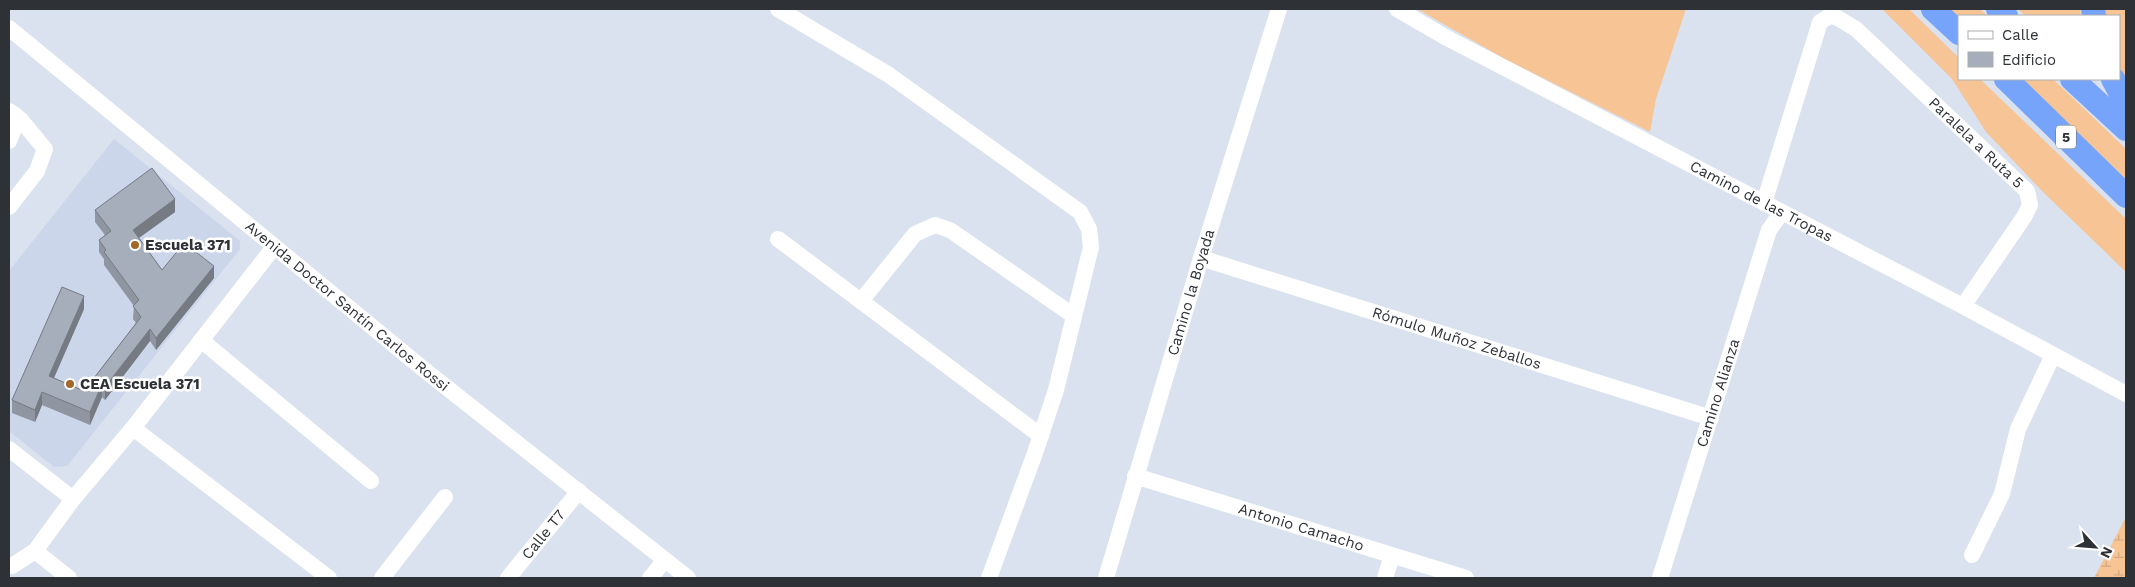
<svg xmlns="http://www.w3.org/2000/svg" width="2135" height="587" viewBox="0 0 2135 587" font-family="'Work Sans',sans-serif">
<defs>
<pattern id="wetland-marsh" width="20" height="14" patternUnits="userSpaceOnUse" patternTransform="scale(1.25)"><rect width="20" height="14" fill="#f6c495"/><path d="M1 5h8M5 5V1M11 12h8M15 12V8" fill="none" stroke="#d3a981"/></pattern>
</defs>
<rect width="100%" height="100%" fill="#dbe2ef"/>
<path fill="#cbd6ea" d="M114,139l126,102v8l-173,217 -13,1 -45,-36v-160z"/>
<path fill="#f6c495" d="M1417,9h269l-30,90 -6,33 -145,-73z
M1882,9h27l50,49v21h21l146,140v53l-83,-80 -57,-60 -34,-53z
M1948,9h32l8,7h-29v3z
M2018,9h62l1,7h-56z
M2102,9h24v79l-7,-14v-58h-16z
M2021,79h32l73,70v30z"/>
<path fill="url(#wetland-marsh)" d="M2126,517v61h-32z"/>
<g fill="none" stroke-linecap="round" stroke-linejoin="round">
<g stroke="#fff" stroke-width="16">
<path d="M778,9l111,66 191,137 9,17 2,18 -35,143 -21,63 -46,125"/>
<path id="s1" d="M1397,9l50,29 510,265 169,91"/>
<path id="s2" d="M9,28l418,344 261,206"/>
<path d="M9,111l12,9 24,29 -8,22 -28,36"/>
<path d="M9,141l6,-15v-11"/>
<path id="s3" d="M1764,203l56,-181 10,-6 6,1 20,12 171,162 3,14 -6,12 -61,89"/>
<path d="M778,239l263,197"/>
<path id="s4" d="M1201,258l510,160"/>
<path d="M861,301l54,-67 20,-9 15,5 124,86"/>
<path d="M201,340l170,141"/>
<path d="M133,428l196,150"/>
<path d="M9,449l64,50"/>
<path id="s5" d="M1135,476l331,102"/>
<path d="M35,551l34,27"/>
<path d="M1972,555l30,-61 16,-65 35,-74"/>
<path d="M9,565l3,1 23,-15 38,-52 60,-71 141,-181"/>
<path d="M382,578l63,-81"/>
<path id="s6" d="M508,578l71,-87"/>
<path d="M650,578l15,-18"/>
<path id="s7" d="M1106,578l95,-320 78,-249"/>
<path d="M1385,578l7,-22"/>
<path id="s8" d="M1660,578l109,-348 13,-18"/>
</g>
<path stroke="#76a4fa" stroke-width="24" d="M1933,9l26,24
M1998,9l8,7
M2093,9l1,7
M2006,79l120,117
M2072,79l54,50
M2113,79l13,24"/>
</g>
<path fill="#9096a1" d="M95,210l80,2 -36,26 23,32 52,8 -58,72 -6,-9 -45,59 -3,-3 -12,28 -48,-20 -7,17 -23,-9v-13l72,-91 -30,69 30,13 52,-68 -3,-4 1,-13 -30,-41v-6l-5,-7v-12l6,-5 -10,-13z"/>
<path fill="#757a83" d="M175,199v13l-42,30v-12z
M214,266v12l-58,72v-12z
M84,296v13l-35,80v-13z
M150,329v12l-45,59v-13z
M102,384v13l-12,28v-13z
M42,392v13l-7,17v-12z"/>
<path fill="#a7aebb" stroke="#757a83" d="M152,168l23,31 -42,31 29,40 22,-27 30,23 -58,72 -6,-9 -45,58 -3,-3 -12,28 -48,-20 -7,18 -23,-10 50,-113 22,9 -35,80 35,15 57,-74 -8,-11 6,-6 -35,-48 2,-2 -7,-10 12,-9 -16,-21z"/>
<g fill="#a26828" stroke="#fff" stroke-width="2">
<circle cx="135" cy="245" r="5"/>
<circle cx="70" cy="384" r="5"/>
</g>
<g text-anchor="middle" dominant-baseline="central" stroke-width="5" stroke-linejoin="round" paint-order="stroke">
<rect fill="#fff" stroke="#6d6f72" stroke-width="1" x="2056" y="125.5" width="20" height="23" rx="4"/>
<g font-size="14" font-weight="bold" fill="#2e3136">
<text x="2066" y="137">5</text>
</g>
<g font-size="15" fill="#2e3136" stroke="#fff">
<text stroke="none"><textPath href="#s3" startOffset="396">Paralela a Ruta 5</textPath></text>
<text stroke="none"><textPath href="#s1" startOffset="412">Camino de las Tropas</textPath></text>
<text stroke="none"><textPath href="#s7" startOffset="298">Camino la Boyada</textPath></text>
<text stroke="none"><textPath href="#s2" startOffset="438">Avenida Doctor Santín Carlos Rossi</textPath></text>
<text stroke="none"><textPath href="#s4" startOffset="268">Rómulo Muñoz Zeballos</textPath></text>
<text stroke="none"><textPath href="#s8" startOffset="194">Camino Alianza</textPath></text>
<text stroke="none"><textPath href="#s5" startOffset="174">Antonio Camacho</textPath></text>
<text stroke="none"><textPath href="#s6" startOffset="56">Calle T7</textPath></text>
</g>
<g font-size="15" font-weight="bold" fill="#2e3136" stroke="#fff" text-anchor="start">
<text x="145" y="245">Escuela 371</text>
<text x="80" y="384">CEA Escuela 371</text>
</g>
</g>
<rect width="2135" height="587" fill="none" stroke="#2e3136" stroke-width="20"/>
<rect x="1958" y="15" width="162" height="65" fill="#ffffff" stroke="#abadaf"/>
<rect x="1968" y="31" width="25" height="8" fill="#ffffff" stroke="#abadaf"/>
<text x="2002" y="40" font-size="15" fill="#2e3136">Calle</text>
<rect x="1968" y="52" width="25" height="15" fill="#a7aebb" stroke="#abadaf"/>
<text x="2002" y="65" font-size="15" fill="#2e3136">Edificio</text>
<g transform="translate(2095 547) rotate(116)" stroke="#ffffff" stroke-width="4" paint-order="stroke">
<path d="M0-4L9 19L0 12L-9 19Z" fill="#2e3136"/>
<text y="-8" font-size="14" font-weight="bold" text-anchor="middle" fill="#2e3136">N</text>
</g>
</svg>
